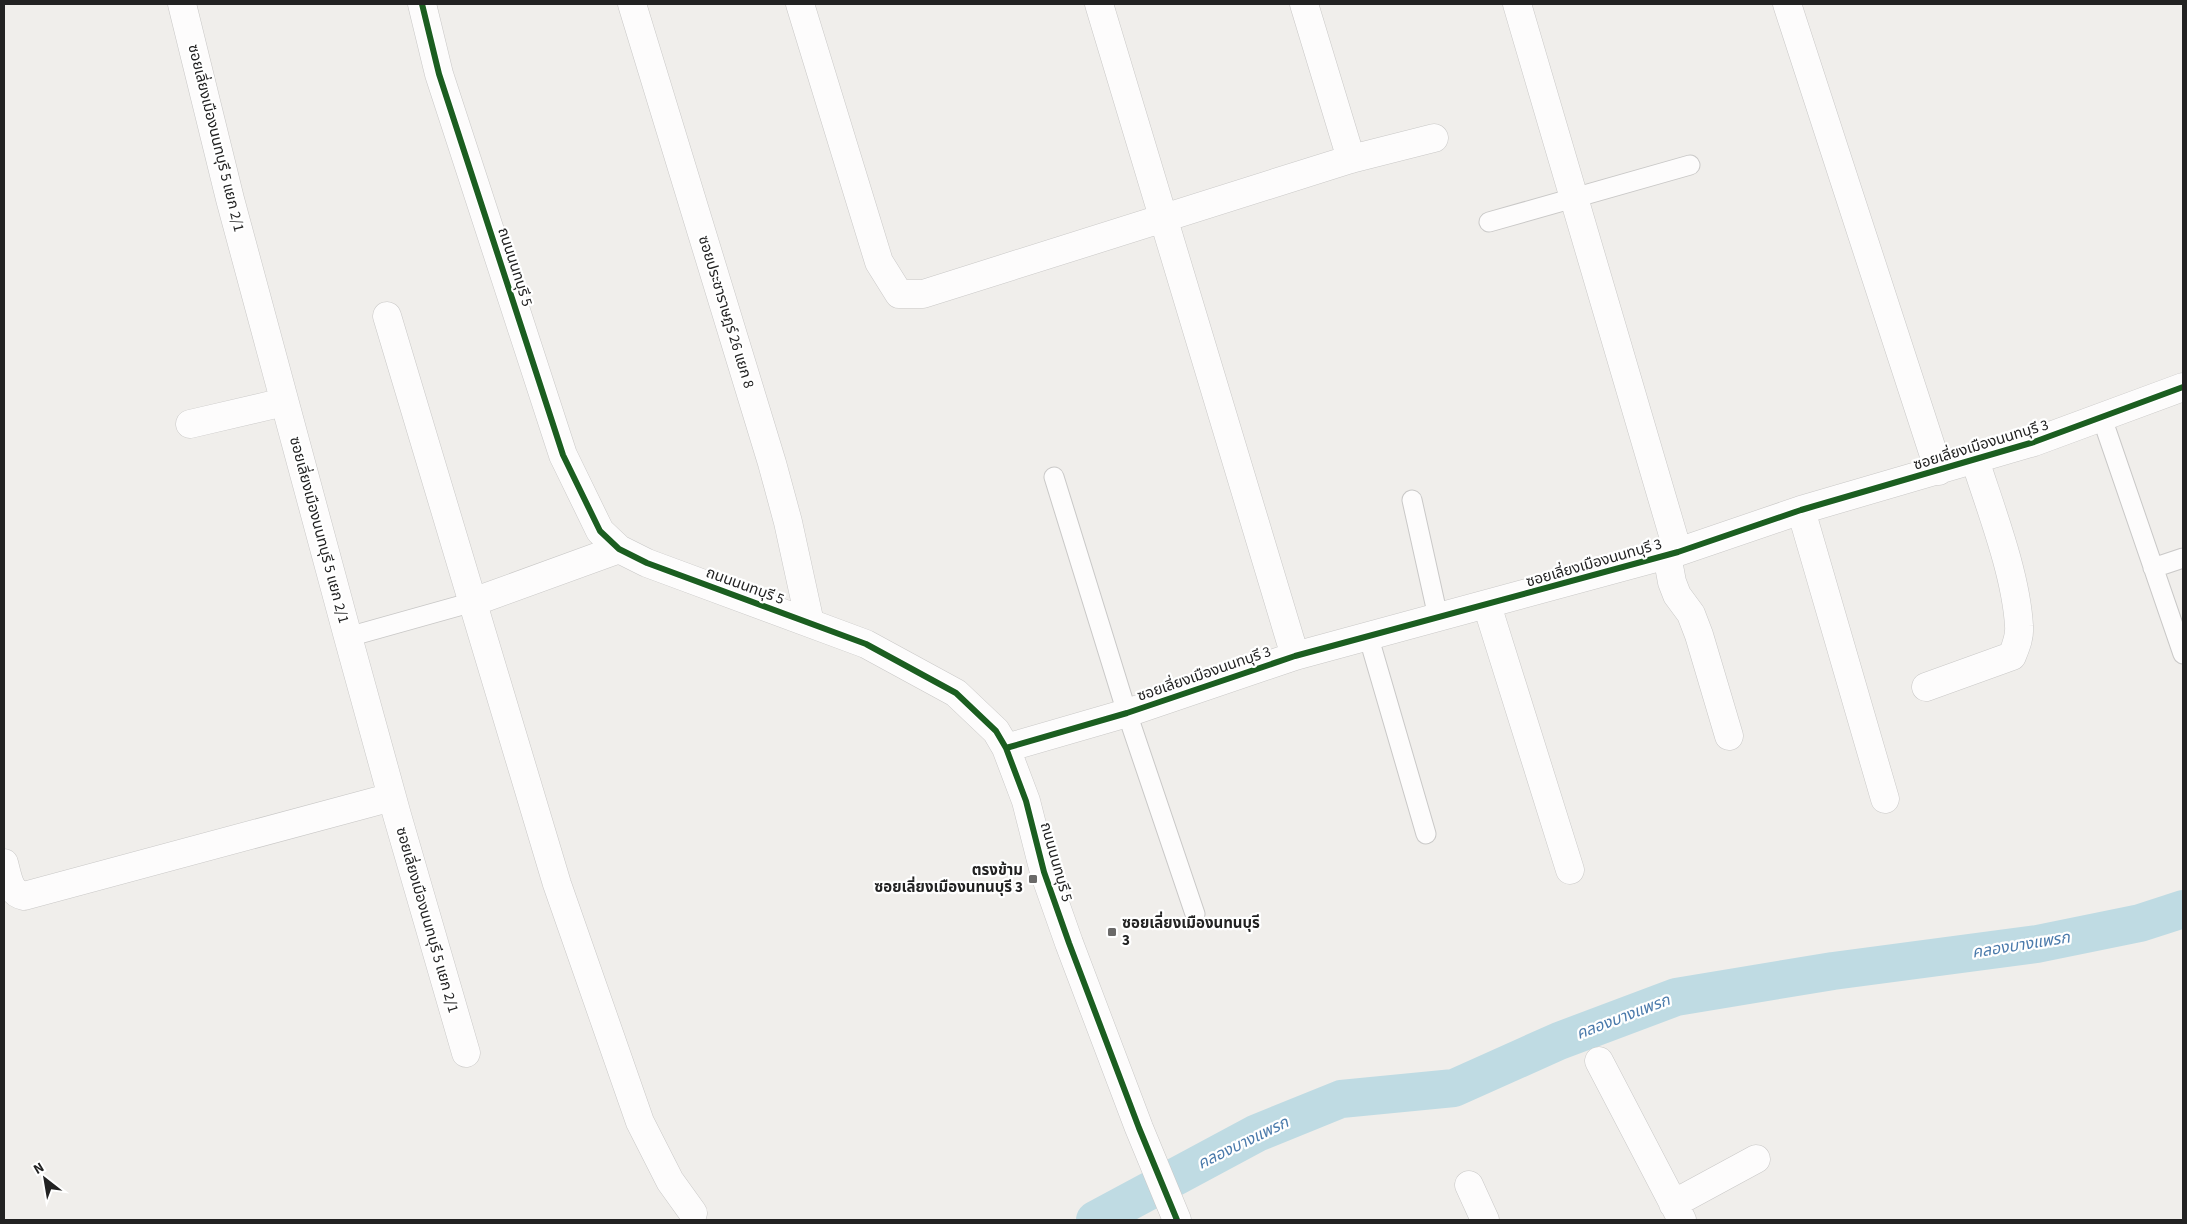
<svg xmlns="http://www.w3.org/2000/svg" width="2187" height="1224" viewBox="0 0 2187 1224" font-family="'Source Sans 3','Noto Sans Thai',sans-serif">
<rect width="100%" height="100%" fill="#f0eeeb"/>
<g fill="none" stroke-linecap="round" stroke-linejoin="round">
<path stroke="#bfdbe3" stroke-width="38" d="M1095,1220l162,-87 84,-34 113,-11 105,-47 117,-44 157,-26 204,-27 103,-21 43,-14"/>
<g stroke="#c9c8c7" stroke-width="21">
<path id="lane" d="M1489,222l201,-57
M2102,418l81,236
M1054,477l73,236 68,201
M1412,500l26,117
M2153,568l30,-10
M1368,635l58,199
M348,637l125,-35"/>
</g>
<g stroke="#c9c8c7" stroke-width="29">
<path id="street" d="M182,4l48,195 118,438 49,178 69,238
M422,4l17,70 124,381 37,76 19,18 28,14 219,81 90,49 40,38 10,17 20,53 18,71 25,71 70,185 38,92
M632,4l140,459 16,59 22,101
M800,4l79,258 20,32h24l428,-135 83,-21
M1099,4l196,652
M1304,4l47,155
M1517,4l161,548
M1787,4l152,467
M387,316l170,568 83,238 30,59 23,32
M190,424l94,-22
M1801,510l84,289
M1667,555l5,27 5,13 14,19 8,21 30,101
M473,602l146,-53
M1487,605l83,265
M1926,687l86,-31c4,-10 8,-19 7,-30 -3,-52 -28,-116 -44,-166
M1006,748l121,-35 168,-57 383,-104 123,-42 233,-68 149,-55
M4,863c4,14 5,30 20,33l368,-99
M1599,1061l83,159
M1469,1185l16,35
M1673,1204l83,-45"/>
</g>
<use href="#lane" stroke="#fdfcfc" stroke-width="19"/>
<use href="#street" stroke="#fdfcfc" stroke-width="28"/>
<g stroke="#fff" stroke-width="9">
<path id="cycleway" d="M422,4l17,70 124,381 37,76 19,18 28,14 219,81 90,49 40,38 10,17 20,53 18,71 25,71 70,185 38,92
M1006,748l121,-35 168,-57 383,-104 123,-42 233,-68 149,-55"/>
</g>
<use href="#cycleway" stroke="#1b5e20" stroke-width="6"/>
</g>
<g fill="#6a6968" stroke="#fff" stroke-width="2">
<rect x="1028" y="874" width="10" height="10" rx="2.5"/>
<rect x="1107" y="927" width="10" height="10" rx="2.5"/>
</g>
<g text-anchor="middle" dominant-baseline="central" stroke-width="4.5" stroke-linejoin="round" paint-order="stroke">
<g font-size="15" fill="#222" stroke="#fff">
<text transform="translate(216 138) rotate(76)">ซอยเลี่ยงเมืองนนทบุรี 5 แยก 2/1</text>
<text transform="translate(515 267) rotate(72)">ถนนนนทบุรี 5</text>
<text transform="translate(726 312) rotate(73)">ซอยประชาราษฎร์ 26 แยก 8</text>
<text transform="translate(1981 445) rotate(-17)">ซอยเลี่ยงเมืองนนทบุรี 3</text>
<text transform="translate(319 530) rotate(75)">ซอยเลี่ยงเมืองนนทบุรี 5 แยก 2/1</text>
<text transform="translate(1594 563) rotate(-16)">ซอยเลี่ยงเมืองนนทบุรี 3</text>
<text transform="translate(745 586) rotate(20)">ถนนนนทบุรี 5</text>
<text transform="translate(1204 674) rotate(-19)">ซอยเลี่ยงเมืองนนทบุรี 3</text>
<text transform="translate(1056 862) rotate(74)">ถนนนนทบุรี 5</text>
<text transform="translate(427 920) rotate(74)">ซอยเลี่ยงเมืองนนทบุรี 5 แยก 2/1</text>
</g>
<g font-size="15" font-weight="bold" fill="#222" stroke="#fff" text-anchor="end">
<text x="1023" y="870">ตรงข้าม<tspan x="1023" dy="17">ซอยเลี่ยงเมืองนทนบุรี 3</tspan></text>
<text x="1122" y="923" text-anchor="start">ซอยเลี่ยงเมืองนทนบุรี<tspan x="1122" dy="17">3</tspan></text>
</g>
<g font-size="16" font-style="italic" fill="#4a7aab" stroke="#fff">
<text transform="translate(2021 945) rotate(-9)">คลองบางแพรก</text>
<text transform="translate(1623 1017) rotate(-21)">คลองบางแพรก</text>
<text transform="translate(1243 1143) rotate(-26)">คลองบางแพรก</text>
</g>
</g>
<rect width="2187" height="1224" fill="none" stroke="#222222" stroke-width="10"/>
<g transform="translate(45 1179) rotate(329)" stroke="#ffffff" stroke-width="4" paint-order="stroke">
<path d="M0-4L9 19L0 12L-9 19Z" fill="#222222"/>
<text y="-8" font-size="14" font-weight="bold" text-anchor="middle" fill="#222222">N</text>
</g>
</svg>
